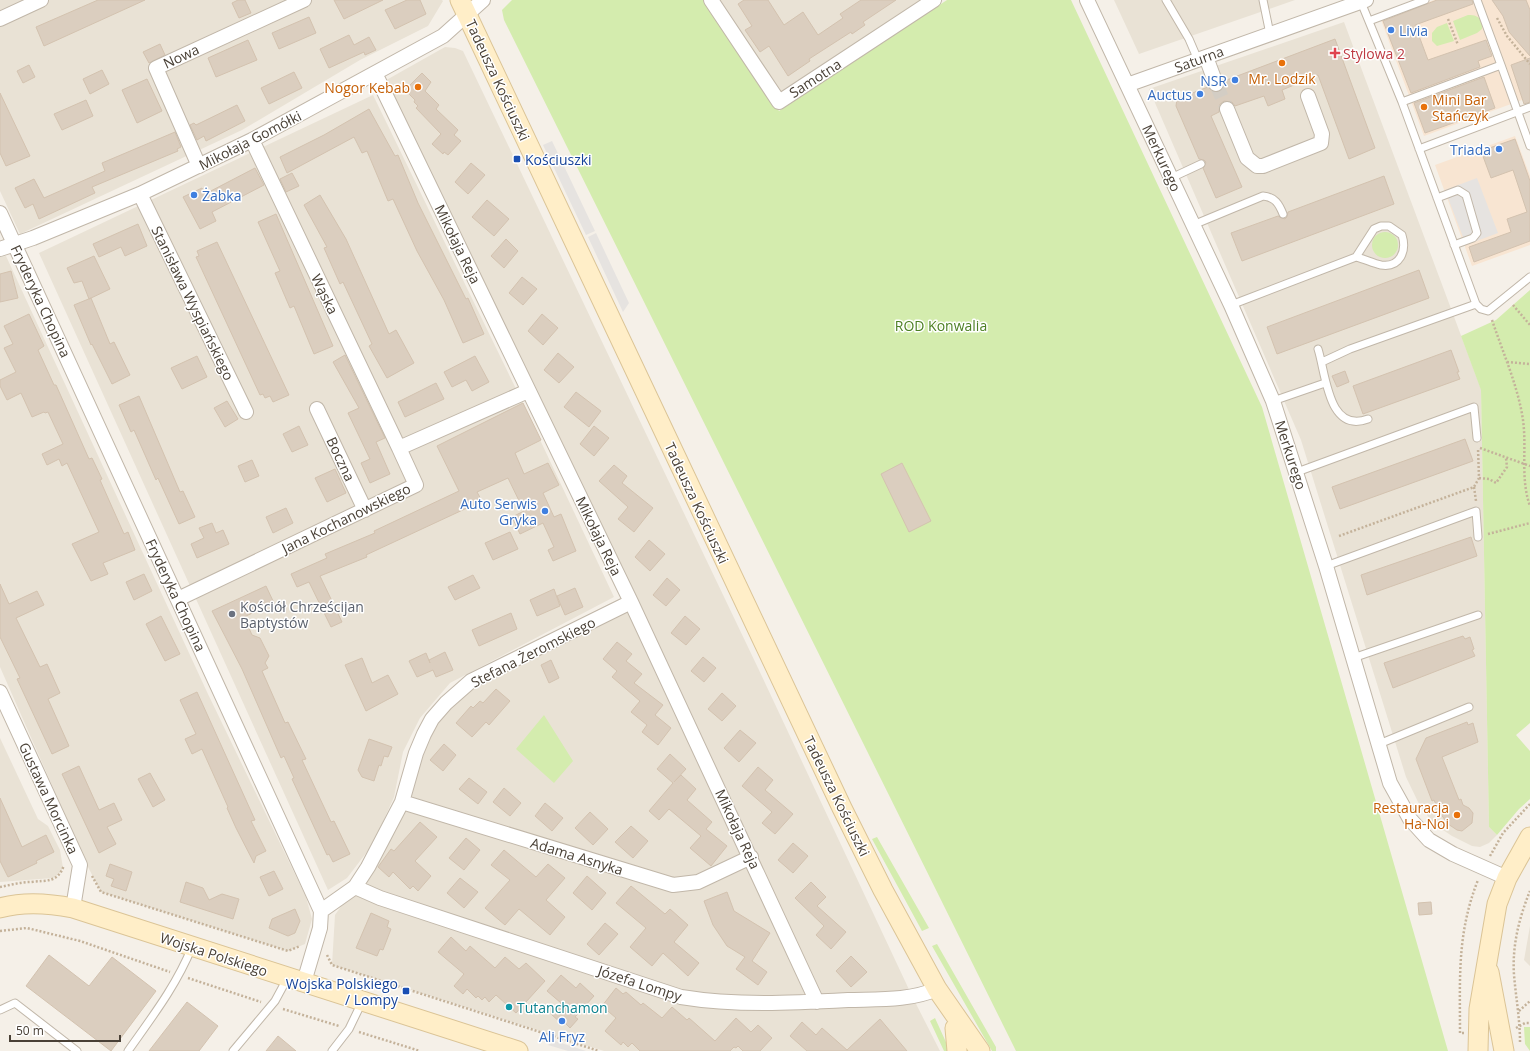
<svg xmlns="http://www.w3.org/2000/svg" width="1530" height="1051" viewBox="0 0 1530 1051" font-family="'Open Sans',sans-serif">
<rect width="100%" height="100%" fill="#f5f0e8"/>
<path fill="#e9e2d5" d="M0,0h442l1,1 -15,25 -68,34 -118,70 -222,104 -20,-43z
M717,0h205l-142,93z
M1114,0h181l-156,54z
M1344,22l137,367 8,438 8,8 -8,8 -9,4 -8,-1 -20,-10 -18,-12 -14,-18 -14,-29 -105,-337 -152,-351z
M445,47l10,1 8,3 295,617 155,330 27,53h-336l-272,-86 3,-50 33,-47 56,-134 47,-53 160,-79 -250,-519z
M373,95l145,298 96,204 -164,86 -30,35 -17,34 -9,45 -21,47 -26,34 -19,12 -289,-637z
M6,256l201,436 99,205 6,22 -7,25 -17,7 -187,-59 -13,-25 -88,-200v-410z
M0,738l38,81 10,7 12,24 3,18 -4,6 -6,4 -53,4z
M1530,926v40l-6,-6z"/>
<path fill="#f8e5d2" d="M1434,0h96v97l-106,39 -43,-116z
M1515,136l15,40v69l-58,21 -37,-101z"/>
<path fill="#d4ecae" d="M512,0h194l73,111 168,-111h124l191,407 186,644h-432l-512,-1031 -2,-10z
M1468,15c7,0 10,1 14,6v8l-5,4 -17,7 -7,-19z
M1447,23l7,18 -17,5 -5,-5v-8l5,-6z
M1372 245a13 13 0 1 1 26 0a13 13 0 1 1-26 0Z
M1530,290v433l-14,12 14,16v48l-11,10 -22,26 -8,-8 -8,-437 -20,-54 35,-16z
M544,715l29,46 -19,22 -38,-34z
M877,837l52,91 -7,3 -50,-92z
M937,944l59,103v4h-4l-60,-105z
M935,1018l15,33h-6l-14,-30z
M1524,1027h6v24l-5,-7z"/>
<path fill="#e6e3e0" d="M552,141l43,90 -9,4 -43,-90z
M1477,178l21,55 -32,12 -21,-55z
M596,233l33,70 -6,9 -35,-75z
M555,1041l31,10h-18l-20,-6z"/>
<path fill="#dbcebf" stroke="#d3c2af" d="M98,0h47l-101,46 -8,-19z
M238,0h7l6,13 -12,5 -7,-15z
M334,0h49l-39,19z
M407,0h13l6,14 -31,15 -10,-19z
M744,0h24l16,25 19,-13 15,23 25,-17 -3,-4 21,-14h35l-33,22 2,3 -13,9 -1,-2 -42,27 1,2 -22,15 -19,-30 -9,6 -15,-22 7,-4 -14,-22z
M1437,0h35l1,4 -58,21 13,35 58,-20 6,16 -14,5 2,6 -69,26 -28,-72z
M1492,0h34l4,10v46l-21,-24 -6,-16z
M309,17l7,16 -37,16 -7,-16z
M349,35l5,10 15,-8 7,13 -11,5 -1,-3 -35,16 -9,-19z
M1335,39l40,109 -26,11 -31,-84 -36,15 3,9 -17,7 -4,-10 -29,10 -3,-4 -8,-1 -4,3 -1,8 -8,4 31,71 -26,11 -13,-30 3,-6 -2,-2 -5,-1 -23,-53 1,-7 31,-12 6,5h5l5,-6v-5z
M248,40l9,20 -41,17 -8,-19z
M160,44l5,11 -16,8 -6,-11z
M1530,58v44l-6,2 -13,-39z
M29,65l6,12 -12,6 -6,-12z
M102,70l7,14 -19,10 -7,-15z
M294,72l8,16 -33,16 -8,-16z
M422,73l9,9 -6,9 14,14 -3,4 22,21 -4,5 7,6 -13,14 -4,-3 -1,2 -11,-10 9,-10 -25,-26 2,-2 -4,-4 1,-2 -10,-10z
M1484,77l11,31 -70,25 -11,-30z
M147,79l15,32 -25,12 -15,-33z
M0,93l30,63 -24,10 -6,-13z
M86,100l7,16 -31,14 -8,-16z
M237,105l8,16 -39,20 -2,-5 -7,4 -7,-15 4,-2 2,2z
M369,109l26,47 3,-1 20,48 48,96 2,-1 16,36 -21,9 -19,-43 -27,-49 -24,-52 -5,2 -21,-50 -5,2 -8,-16 -67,36 -7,-16 44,-22z
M175,132l6,15 -4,2 1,2 -86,36 3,6 -56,26 -6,-15 -8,4 -10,-20 19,-9 10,19 61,-27 -3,-8z
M1515,139l15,42v60l-56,21 -5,-15 42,-15 -4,-13 20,-7 -14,-42 -22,8 -10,-27z
M471,163l14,12 -17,19 -13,-12z
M255,168l9,17 -52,27 4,9 -16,8 -17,-32 19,-9 3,6z
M292,173l7,13 -13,6 -6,-13z
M1384,176l10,28 -152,57 -11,-28 47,-17 7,3 2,-2 1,-5z
M320,195l26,44 43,95 7,-4 18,33 -27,15 -18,-32 3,-2 -29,-62 -3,2 -16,-36 3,-1 -23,-42z
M487,200l22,19 -15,17 -22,-19z
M276,214l57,132 -19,8 -20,-48 -4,2 -15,-35 5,-2 -22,-49z
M138,224l9,22 -22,10 -4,-9 -22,10 -6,-13z
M506,239l12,12 -14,17 -13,-12z
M217,242l72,153 -16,7 -3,-6 -5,2 -2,-4 -3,1 -64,-138 3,-1 -2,-5z
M94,256l16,33 -21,10 -7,-18 -8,2 -7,-15z
M1419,270l10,28 -152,56 -10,-27z
M11,271l7,27 -18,4v-28z
M522,277l15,12 -14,16 -14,-12z
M91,298l19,46 4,-2 16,33 -18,9 -20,-40 -1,1 -17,-40z
M29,314l15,32 -6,4 16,35h2l33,74 3,-1 10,21 -2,1 24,54 4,-2 7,18 -32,13 5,11 -17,7 -19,-37 27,-12 -32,-69 -5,3 -3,-7 -12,6 -5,-11 21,-10 -15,-32 -3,1 -1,-1 -12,5 -11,-24 -14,7 -7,-14v-6l16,-8 -12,-24 9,-4 -9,-18z
M542,314l16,14 -15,17 -15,-14z
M1451,350l8,22h-2l3,7 -97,35 -10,-28z
M558,353l16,14 -15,16 -15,-13z
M345,355l40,83 -9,4 14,32 -20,9 -9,-20 9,-4 -22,-46 11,-5 -26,-46z
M197,356l10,21 -25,12 -11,-21z
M475,356l14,26 -17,9 -6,-11 -14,7 -8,-15z
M1345,371l4,11 -12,5 -5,-11z
M436,383l8,16 -39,18 -7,-15z
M576,392l25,19 -12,16 -25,-20z
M139,396l41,96 3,-1 12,26 -16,7 -21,-46 -2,2 -22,-50 -3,2 -12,-27z
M227,401l11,18 -13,8 -11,-19z
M523,403l18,37 -26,13 9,21 24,-11 11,22 -16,8 11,24 7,-3 15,37 -23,10 -5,-11 6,-3 -11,-24 -23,11 -8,-17 12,-6 -16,-33 -31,14 5,9 -116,54 1,2 -47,19 22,46 -11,5 -22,-45 -12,5 -6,-13 36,-16 -2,-4 50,-21 -1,-2 85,-40 -22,-45z
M299,426l9,19 -16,7 -9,-18z
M594,426l15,12 -15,18 -14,-12z
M1465,439l8,22 -133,48 -8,-22z
M252,460l7,16 -14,6 -7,-16z
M902,463l29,58 -22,11 -28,-58z
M614,465l13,11 -5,7 31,25 -19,24 -16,-13 10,-12 -29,-26z
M335,469l11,24 -19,9 -12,-24z
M286,508l7,15 -20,10 -7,-16z
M212,523l4,10 7,-3 6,14 -32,14 -6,-14 13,-6 -5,-10z
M510,532l8,17 -25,11 -8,-17z
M1471,537l6,19 -110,39 -6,-20z
M649,540l16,14 -15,17 -15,-14z
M144,574l8,17 -18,9 -8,-18z
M473,575l7,13 -25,12 -7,-13z
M667,578l13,12 -14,16 -13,-11z
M0,584l9,20 28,-13 7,14 -28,13 24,49 7,-3 13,29 -12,6 21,47 -17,8 -35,-75 3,-1 -20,-41z
M266,586l8,17 -30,14 8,18 8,3 9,18 -4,7 3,5 -6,3 23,52 3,-1 18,37 -4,1 29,62 3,-1 16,33 -17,8 -4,-8 -2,1 -35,-76 2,-1 -10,-22 -3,2 -39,-89 -30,-58z
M575,588l8,19 -18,8 -8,-19z
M554,589l6,17 -23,10 -7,-16z
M511,613l6,16 -38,17 -7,-16z
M161,616l19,38 -15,7 -19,-37z
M685,616l15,13 -14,16 -15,-12z
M1463,636l2,3 5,-2 4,12 -2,1 3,6 -82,32 -9,-25z
M617,642l15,12 -6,7 16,13 -8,9 29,22 -8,10 16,13 -13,17 -16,-13 5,-7 -16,-13 9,-11 -28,-24 5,-6 -14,-12z
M445,652l8,18 -17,7 -3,-7 -16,7 -8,-16 17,-8 4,10 -1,-3z
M703,657l13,11 -12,14 -13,-11z
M362,658l10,25 16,-8 10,19 -32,17 -21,-46z
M551,660l8,18 -10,5 -8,-18z
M496,689l14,12 -21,24 -3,-3 -14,15 -16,-14 15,-17 2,2 7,-7 3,2z
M197,692l58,128 -4,1 15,30 -10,5 -2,7 -18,-35 -9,-20 1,-1 -26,-58 -10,5 -7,-15 11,-5 -16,-34z
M722,693l14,13 -14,15 -14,-12z
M1467,722l1,3 5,-2 5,19 -36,15 17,43 2,-1 2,6 6,3 4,5 -1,10 -10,8 -5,-1 -9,-6 -8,-11 -6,-13 -2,1 -16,-42 10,-21z
M740,730l16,13 -17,19 -15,-14z
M369,739l23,8 -4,10 -4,-1 -3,10 -2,-1 -5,16 -12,-4 -4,-7z
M444,744l12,11 -13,16 -13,-11z
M670,754l16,15 -12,13 7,-7 15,14 -9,11 25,22 -6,7 21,17 -16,20 -21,-18 11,-12 -32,-27 -10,11 -10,-9 24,-28 -16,-14z
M79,766l20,44 15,-7 8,17 -15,7 9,17 -17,9 -37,-79z
M758,767l15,13 -8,10 28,24 -18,20 -13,-11 10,-11 -30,-26z
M150,773l15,27 -12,7 -15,-28z
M469,778l18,14 -9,12 -19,-15z
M504,788l17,15 -11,13 -17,-14z
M0,798l22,49 24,-12 8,17 -18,9 1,2 -29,14 -8,-16z
M545,803l18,15 -11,13 -17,-15z
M590,812l18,17 -15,16 -18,-17z
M420,822l17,15 -22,24 16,15 -13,15 -5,-5 -3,3 -17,-17 -4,5 -11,-10 13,-18 3,2z
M631,826l17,15 -15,17 -18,-16z
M466,838l14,12 -16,20 -15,-12z
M793,843l15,13 -15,17 -15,-13z
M504,850l32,27 12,-13 17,14 -19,22 19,17 -15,18 -31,-26 -14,16 -20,-17 25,-28 -19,-15z
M110,864l22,8 -6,19 -15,-5 3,-7 -8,-3z
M274,871l9,18 -14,7 -9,-19z
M587,876l19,17 -14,17 -19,-17z
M460,878l18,14 -14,16 -17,-15z
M186,882l17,6 6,12 13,-6 17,5 -6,20 -53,-17z
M811,882l15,15 -9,9 29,26 -15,17 -15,-14 8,-9 -29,-28z
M631,886l34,28 5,-5 18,16 -14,17 25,21 -11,13 -25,-23 -11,13 -22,-19 16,-19 -30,-25z
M727,892l7,19 36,22 -18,28 15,11 -9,13 -22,-16 9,-12 -18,-11 -14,-21 -9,-24z
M1431,902l1,12 -13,1 -1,-12z
M295,909l5,12 -5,12 -7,3 -19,-8 3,-9z
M371,913l18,8 -2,6 4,2 -8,21 -3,-1 -3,7 -21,-8z
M605,923l13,11 -19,21 -12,-11z
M451,937l15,14 4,-5 25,22 10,-11 14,12 7,-6 19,18 -29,32 -20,-18 -7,7 -4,-5 -3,3 -4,-4 -2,2 -9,-9 -4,5 -9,-8 10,-12 -26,-22z
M49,955l40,31 23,-29 44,34 -45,60 -85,-65z
M851,956l16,16 -16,15 -15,-16z
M561,975l15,13 4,-5 14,13 -19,21 3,2 -8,9 -5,-5 -2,2 -12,-11 10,-11 -14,-12z
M616,988l7,6 3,-2 15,13 2,-2 19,15 10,-11 15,13 2,-2 26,23 21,-23 15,14 7,-7 14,13 -12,13h-17l-5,-5 -2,2 -2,-1 -4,4h-90l-8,-8 -4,4 -5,-5 -2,3 -16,-14 11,-13 -14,-12z
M187,1002l31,24 -19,25h-50z
M880,1019l27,32h-100l-17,-15 12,-14 14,13 6,-7 25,22z
M278,1036l18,15h-30z"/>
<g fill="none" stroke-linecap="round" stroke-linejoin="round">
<path stroke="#d3cdc4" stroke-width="14" stroke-dasharray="14 7" stroke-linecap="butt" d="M1216,84l11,25"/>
<g stroke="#c1b7a9" stroke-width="9">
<path id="lane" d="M1166,0l23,39 9,21
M1263,0l7,34
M1477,0l24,65
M1361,2l41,100 74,202 5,5 7,2 42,-34
M1369,21l56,-21
M1402,102l99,-37 29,81
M1419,149l111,-42
M1171,178l30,-14
M1437,198l21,-8 8,5 11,38 -4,5 -19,7
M1193,225l70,-29c12,1 16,8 20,18
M1231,305l125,-48 18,-28 7,-3h8l13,9c5,16 -2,33 -21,30 -9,-2 -16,-6 -25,-8
M1318,349c8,25 10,85 50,70
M1322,362l28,-13 126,-45
M1273,401l52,-18
M1297,472l177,-65 3,31
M1326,566l150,-55 2,26
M1353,658l125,-43
M1379,744l90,-37
M0,1010l15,-7 62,48
M128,1051c24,-34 48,-65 64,-104
M233,1051l42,-50 13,-24
M332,1051l17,-22 13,-27"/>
</g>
<g stroke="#c1b7a9" stroke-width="16">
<path id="street" d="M711,0l68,102 155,-102
M1087,0l144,305 42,96 53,165 64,217 20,36 19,21 24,14 54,24
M0,19l41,-19
M1206,57l10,27
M375,73l256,529 186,400
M1127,85l239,-85
M1227,109l20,49 10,8h6l58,-23 1,-9 -14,-38
M252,140l147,308
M199,166l-43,-98 148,-68
M140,194l106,218
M0,213l321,698 -1,17 -16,54
M0,249l33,-11 107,-44 112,-54 191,-104 40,-36
M317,409l48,101
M178,599l238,-114 -17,-37 129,-57
M0,692l80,173 -7,43
M402,802l271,83 25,-3 53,-25
M355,887l25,11 301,99c54,9 112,6 167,3 30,-1 61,1 89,-11
M321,911l34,-24 13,-20 34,-65 14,-49 8,-19 8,-15 14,-16 25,-22 160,-79"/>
</g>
<g stroke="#dbc496" stroke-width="21">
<path id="secondary" d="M460,0l382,808 41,82 54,99 43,62
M0,908c24,-7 48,-5 73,0l445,143
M1489,972l15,79
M955,1028l2,23
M1478,1051l1,-42 18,-105 10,-26 23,-41"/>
</g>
<path stroke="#c4b29a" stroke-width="2.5" stroke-dasharray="2 2" stroke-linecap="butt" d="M1497,18l10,18 23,28
M1448,19l10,26
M1513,305l17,20
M1492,320c11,33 26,66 31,100 4,29 -3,58 7,86
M1507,362l23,2
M1480,448l50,18
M1479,478l10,1 7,4 11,-16 -1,-9
M1474,487l2,14
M1488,534l42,-11
M1339,536l135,-49 5,-9 -1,-30
M1490,856l13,-23 27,-29
M92,876l9,16 187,59 12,-5
M0,887c10,-2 21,-5 31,-5 16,-2 27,1 33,-17
M0,931l27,-3 53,13 90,31
M327,955l5,10 267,86
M188,978l73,24
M283,1009l56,17
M1519,1011l11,-10
M1516,1028l9,-5h5
M359,1032l61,19
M1464,1033h-4c0,-56 -3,-100 18,-153
M1520,1042c0,-22 -4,-44 -6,-67 -2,-29 5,-57 16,-84"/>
<use href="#lane" stroke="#fff" stroke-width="7"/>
<use href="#street" stroke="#fff" stroke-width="14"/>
<use href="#secondary" stroke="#ffeec8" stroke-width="19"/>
</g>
<g fill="#3f7fe0" stroke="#fff" stroke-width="1.5">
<circle cx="1391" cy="30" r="4"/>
<circle cx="1235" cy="80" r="4"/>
<circle cx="1200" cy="94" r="4"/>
<circle cx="1499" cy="149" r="4"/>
<circle cx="194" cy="195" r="4"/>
<circle cx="545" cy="511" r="4"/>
<circle cx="562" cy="1021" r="4"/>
</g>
<path fill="#e0444e" stroke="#fff" stroke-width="1.5" d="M1333 47h4v4h4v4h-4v4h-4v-4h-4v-4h4z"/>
<g fill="#e8710a" stroke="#fff" stroke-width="1.5">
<circle cx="1282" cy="63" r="4"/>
<circle cx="418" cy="87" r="4"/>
<circle cx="1424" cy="107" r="4"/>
<circle cx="1457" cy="815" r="4"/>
</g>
<g fill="#1a4fb4" stroke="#fff" stroke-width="1.5">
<rect x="513" y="155" width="8" height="8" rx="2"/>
<rect x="402" y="987" width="8" height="8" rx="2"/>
</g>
<circle fill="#6b7280" stroke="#fff" stroke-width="1.5" cx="232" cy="614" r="4"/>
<circle fill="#0f9aa8" stroke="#fff" stroke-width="1.5" cx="509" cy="1007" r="4"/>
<g text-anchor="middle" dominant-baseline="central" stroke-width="3" stroke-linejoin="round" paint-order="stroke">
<g font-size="14" fill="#366cbe" stroke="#fff" text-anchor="end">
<text x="1399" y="30" text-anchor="start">Livia</text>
<text x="1227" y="80">NSR</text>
<text x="1192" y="94">Auctus</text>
<text x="1491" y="149">Triada</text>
<text x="202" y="195" text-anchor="start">Żabka</text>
<text x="537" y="503">Auto Serwis<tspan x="537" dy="16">Gryka</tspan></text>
<text x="562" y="1036" text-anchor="middle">Ali Fryz</text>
</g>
<g font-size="14" fill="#be3a42" stroke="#fff" text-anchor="start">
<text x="1343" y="53">Stylowa 2</text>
</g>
<g font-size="14" fill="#494036" stroke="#fff">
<text transform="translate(181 56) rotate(-25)">Nowa</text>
<text transform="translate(1199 59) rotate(-20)">Saturna</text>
<text transform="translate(815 78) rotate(-33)">Samotna</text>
<text transform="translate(498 80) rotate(65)">Tadeusza Kościuszki</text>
<text transform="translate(250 140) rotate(-27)">Mikołaja Gomółki</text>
<text transform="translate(1162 158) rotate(65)">Merkurego</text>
<text transform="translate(458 244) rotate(64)">Mikołaja Reja</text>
<text transform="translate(325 294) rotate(64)">Wąska</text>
<text transform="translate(41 301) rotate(65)">Fryderyka Chopina</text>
<text transform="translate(193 303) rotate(64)">Stanisława Wyspiańskiego</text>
<text transform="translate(1291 455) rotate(72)">Merkurego</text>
<text transform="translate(341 459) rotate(65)">Boczna</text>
<text transform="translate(697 503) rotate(65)">Tadeusza Kościuszki</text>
<text transform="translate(346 518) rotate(-26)">Jana Kochanowskiego</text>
<text transform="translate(599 536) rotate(64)">Mikołaja Reja</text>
<text transform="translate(176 595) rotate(65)">Fryderyka Chopina</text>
<text transform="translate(533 652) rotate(-27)">Stefana Żeromskiego</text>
<text transform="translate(837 796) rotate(64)">Tadeusza Kościuszki</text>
<text transform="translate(49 798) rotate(65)">Gustawa Morcinka</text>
<text transform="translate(738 829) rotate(65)">Mikołaja Reja</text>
<text transform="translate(577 856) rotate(17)">Adama Asnyka</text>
<text transform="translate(214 954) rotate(18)">Wojska Polskiego</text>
<text transform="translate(640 983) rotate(18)">Józefa Lompy</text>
</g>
<g font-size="14" fill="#c56008" stroke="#fff" text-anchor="end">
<text x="1282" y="78" text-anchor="middle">Mr. Lodzik</text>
<text x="410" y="87">Nogor Kebab</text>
<text x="1432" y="99" text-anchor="start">Mini Bar<tspan x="1432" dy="16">Stańczyk</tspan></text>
<text x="1449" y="807">Restauracja<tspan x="1449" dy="16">Ha-Noi</tspan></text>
</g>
<g font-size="14" fill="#164399" stroke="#fff" text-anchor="start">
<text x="525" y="159">Kościuszki</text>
<text x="398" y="983" text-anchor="end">Wojska Polskiego<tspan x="398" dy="16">/ Lompy</tspan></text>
</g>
<g font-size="14" fill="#4d8024" stroke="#fff">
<text x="941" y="325">ROD Konwalia</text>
</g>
<g font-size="14" fill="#5b616d" stroke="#fff" text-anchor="start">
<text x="240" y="606">Kościół Chrześcijan<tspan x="240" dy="16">Baptystów</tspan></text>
</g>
<g font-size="14" fill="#0d838f" stroke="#fff" text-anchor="start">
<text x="517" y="1007">Tutanchamon</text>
</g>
</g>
<path d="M10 1035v6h110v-6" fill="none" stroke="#494036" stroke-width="2"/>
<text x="16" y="1035" font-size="12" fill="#494036" stroke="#ffffff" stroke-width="3" paint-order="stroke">50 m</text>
</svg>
